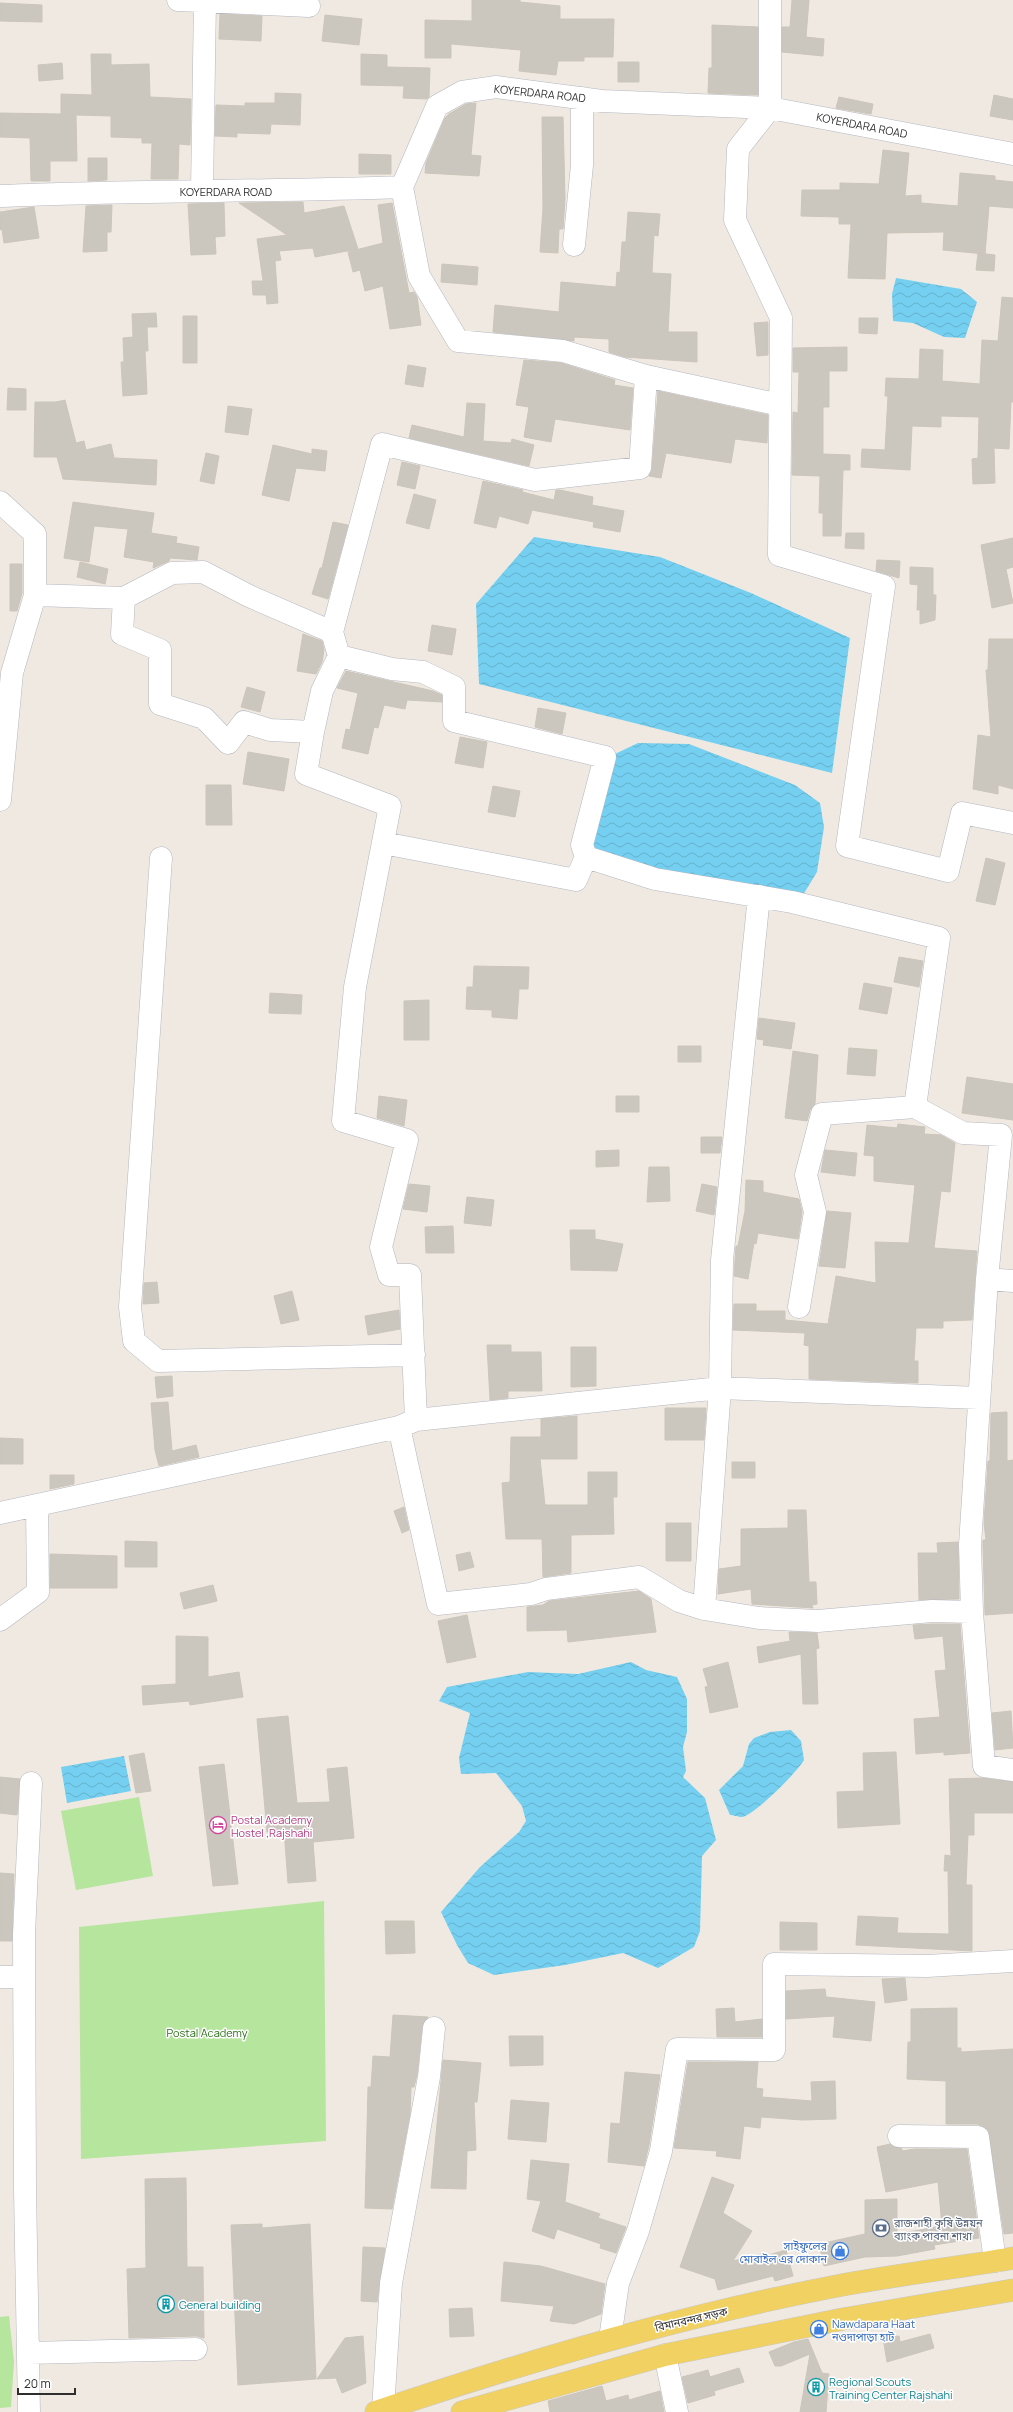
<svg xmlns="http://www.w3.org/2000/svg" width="1013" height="2412" viewBox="0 0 1013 2412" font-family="Manrope,'Noto Sans Bengali',sans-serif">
<defs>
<pattern id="water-waves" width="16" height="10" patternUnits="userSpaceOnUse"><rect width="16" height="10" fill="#75cff0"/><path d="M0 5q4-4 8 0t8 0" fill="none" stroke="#66b2ce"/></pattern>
</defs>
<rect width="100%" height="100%" fill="#efe9e1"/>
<path fill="#b6e59e" d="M139,1797l14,79 -77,14 -15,-79z
M324,1901l2,240 -245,18 -2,-232z
M9,2316l5,46 -3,45 -11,1v-91z"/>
<path fill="url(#water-waves)" d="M896,278l65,11 16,13 -12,36 -21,-1 -31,-14 -20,-2 -1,-27z
M534,537l126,20 91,36 99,45 -18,135 -353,-89 -3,-80z
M638,743l51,1 106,41 25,18 4,24 -7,45 -14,23 -39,-2 -149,-33 -26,-15 26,-91z
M631,1662l15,8 31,7 10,22v33l-4,15 3,24 -3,6 22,21 11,42 -14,16 -2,75 -6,16 -36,21 -35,-15 -58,12 -71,10 -26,-12 -11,-18 -16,-33 39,-45 39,-35 7,-11 -4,-15 -26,-33 -35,1 -2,-16 11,-45 -31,-12 8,-14 81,-15 50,2z
M791,1730l10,11 3,19c-7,12 -48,54 -62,57 -3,0 -9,-2 -12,-2l-11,-25 24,-24 6,-22 5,-6 16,-6z
M124,1756l7,35 -64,12 -6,-36z"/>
<path fill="#cbc7bf" stroke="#cbc5ba" d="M472,0h48v2l40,4v13h54l-1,38h-29v4h-26l-2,14 -37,-4 2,-21 -70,-6v14h-26v-38l47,1z
M792,0h17l-3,37 18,2 -1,17 -41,-4v-25h8z
M0,3l42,2v17l-42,-1z
M220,14l42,2 -1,25 -42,-2z
M325,15l37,4 -3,26 -37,-4z
M712,25l46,2v68l-50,-2 1,-25h3z
M91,54h20v11l38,-1 1,33 41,2 -1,46 -11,-1 -1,35h-27l1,-36h-10v-5l-31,-1v-21l-35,-1 1,46h-27v20h-19l-1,-43 -30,-1v-24l61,1v-20l31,1z
M361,54l26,1v12l43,1 -1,29 -2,2 -24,-1 1,-12 -43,-1z
M618,62h21v20h-21z
M62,63l1,16 -24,2 -1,-16z
M275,93l26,1 -1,31 -29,-1 -1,10 -33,-1v4l-22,-1 1,-31 29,1v-3h30z
M994,95l19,4v21l-23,-4z
M839,97l34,7 -2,10 -35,-6z
M476,103l-5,52 10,1 -2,20 -54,-3 1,-10 19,-45 4,-4 17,-10z
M542,117h21l2,82 -2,30h-4l-1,24 -18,-1 3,-44z
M883,150l26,3 -4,43 16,-1v8l37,3 2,-33 35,3v4l18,2v26l-24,-2 -4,48 -42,-4 1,-18 -57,1 -2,46 -37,-1 3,-54h-12v-7l-38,-1 1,-26h38v-7l39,1z
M359,154l32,1v19h-32z
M88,158h19v22l-19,1z
M303,202l1,11 40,-7 14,43 -43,8 -2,-9 -34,3 2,9 -6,1 3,42 -11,1 -1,-9h-13l-1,-14h11l-6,-42 30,-4 -48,-32z
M224,203l1,33 -10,1 1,17 -25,1 -3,-51z
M392,203l17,90 5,-1 3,5 4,28 -31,4 -7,-43 -18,5 -5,-21 -7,2 -5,-20 35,-9 -5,-38z
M112,205l-1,27h-4v19l-24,1 3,-46z
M34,207l5,31 -35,5 -2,-14 -2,1v-18z
M628,212l32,2 -2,22 -4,-1 -2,38 19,1 -3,58h29v30l-72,-5 -16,-5v-13l-35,-2v4l-81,-9 2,-27 64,7 2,-30 55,5 1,-15 3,1 2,-31h4z
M978,253l17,2 -1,16 -18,-1z
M442,264l36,3 -1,18 -36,-3z
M1002,297l11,1v104h-2l-2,47 -15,-1 1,35 -22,1 -1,-25 6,-1 1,-41 -38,-1v11l-29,-1 -2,44 -49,-3 1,-18 23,1 3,-54h-3l1,-18 33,1 1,-30 23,1 -1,31 38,3 2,-44 16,1z
M156,313l1,14h-10l1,24h-3l2,43 -24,2 -2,-34h3l-1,-24 10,-1 -1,-23z
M183,316h14v47h-14z
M859,318h19l-1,16 -18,-1z
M768,322v33l-11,1 -3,-33z
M847,347v24h-18v36h-6v47l27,1v15h-7l-2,66h-18v-23h-4l1,-37 -28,-1 1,-63 5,1 1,-41h-6v-24z
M524,360l37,3 54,17 -1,5 19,3 -3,42 -75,-11 -4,23 -27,-5 5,-30 -13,-2z
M408,365l18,3 -3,19 -18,-3z
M8,388l18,1v21h-19z
M658,391l110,24 -1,28 -32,-4 -4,24 -65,-10 -5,25 -12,-2 3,-7z
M65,400l11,43 8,-2 2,9 25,-6 3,14 43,2 -1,25 -93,-6 -6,-22h-23l1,-55h21z
M467,403l18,1 -2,37 28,2 1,-4 22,6 -5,21 -120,-28 3,-13 52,12z
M228,406l24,3 -4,26 -23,-3z
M273,445l39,9v-5l15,2 -2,20 -29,-3 -7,33 -27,-6z
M206,453l13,3 -5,28 -14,-3z
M402,462l18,4 -5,23 -18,-4z
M483,481l40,9 -1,2 32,8 2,-10h4l33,7 -1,8 32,6 -4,21 -27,-5 1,-5 -62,-12 -4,14 -29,-8 -3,12 -22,-5z
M414,494l22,6 -7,29 -23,-6z
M73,502l81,11 -3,20 26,4 -1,6 23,4 -2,13 -27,-2 -1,3 -16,7 1,-6 -30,-5 4,-28 -34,-3 -5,36 -25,-4z
M333,522l15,3 -20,74 -16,-5 8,-26h2z
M846,533h18v16l-19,-1z
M1013,538v29l-7,2 7,34 -21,5 -11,-63z
M877,560l23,1 -1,17 -23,-7z
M80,562l28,7 -3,15 -28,-7z
M10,564h12v29l-5,18h-7z
M910,567l23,1v27h3l-1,25 -15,4v-14h-3l1,-25 -8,-1z
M432,625l24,4 -4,26 -24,-4z
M303,634l19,7 2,9 -2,12 -6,12 -19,-3z
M989,639h24v150l-15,-4v9l-25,-5 5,-54 13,2 -5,-67h2z
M346,671l87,20 9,4v7l-35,-2 -2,9 -21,-4 -6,23 -4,-1 -6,27 -26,-6 4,-19 4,1 8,-37 -21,-5z
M247,687l18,5 -5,20 -19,-5z
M538,708l28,5 -4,21 -27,-7z
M460,737l27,5 -4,26 -28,-5z
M248,752l41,7 -5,32 -41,-7z
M206,785h25l1,40h-26z
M493,786l27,5 -5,26 -27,-5z
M986,858l19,5 -10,42 -19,-4z
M899,957l24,4 -4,26 -25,-5z
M474,966l55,1 -1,22h-9l-2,30 -25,-2v-7l-26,-1 1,-22h6z
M864,983l28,5 -5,26 -28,-5z
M270,993l32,2 -1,19 -32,-1z
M429,1000v40h-25v-39z
M759,1018l36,5 -4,26 -28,-4 1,-5 -7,-1z
M678,1046h23v16h-23z
M849,1048l28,2 -2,26 -28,-2z
M793,1051l25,4 -3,49 -5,6 -3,11 -22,-3z
M967,1077l46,7v36l-51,-7z
M379,1096l28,4 -3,26 -27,-8z
M616,1096h23v16h-23z
M898,1124l27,3 -1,7 17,1 14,8 -5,49 -9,-1 -7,57 43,3 -5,69 -29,1v7h-27l-2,33h4v22l-109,-4v-33l-5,-1 1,-12 -72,-3 1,-26h22v7h29v9l43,4 8,-48 40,7 -1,-41 34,1 6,-58 -41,-4v-25l-10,-1 3,-30 30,3z
M701,1137h21l-2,16h-19z
M619,1150v16l-23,1v-16z
M825,1150l32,3 -2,23 -34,-4z
M649,1167h20l1,34 -23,1z
M746,1180l17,1v11l36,7 3,13 -4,27 -40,-6 -2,11 -2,-1 -6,36 -14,-3 2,-30h2l7,-35z
M409,1184l21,2 -3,26 -24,-3z
M702,1184l15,3 -3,28 -18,-4z
M467,1197l27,3 -3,26 -27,-3z
M827,1211l24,2 -6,55 -26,-2z
M453,1226l1,27h-28l-1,-26z
M570,1230h25v9l28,5 -6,27 -46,-1z
M157,1282l2,21 -16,1 1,-21z
M292,1291l7,29 -18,4 -7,-28z
M399,1310l1,19 -32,6 -3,-19z
M487,1345h24v7h30l1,39h-34v7l-18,2z
M571,1347h25v39l-25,1z
M172,1376l1,20 -16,2 -2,-21z
M168,1402l4,49 24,-6 3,12 -40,9 -4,-16 -4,-47z
M665,1408h41l-2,32h-39z
M1007,1412v49l6,-1v153l-28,2 -2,-70v-5h3l-2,-17 4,-62h2l1,-48z
M577,1416v43h-37l5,46h43v-33h29v25h-4l1,37 -43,1v38l-28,4 -1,-38h-36l-4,-56 8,-1 1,-45h30v-18z
M0,1438l23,1v25h-23z
M732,1462h23v16h-23z
M50,1475h24v9l-24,5z
M404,1507l5,23 -7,3 -8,-22z
M788,1510h18l3,72h7l1,22 -5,1 1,3 -61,-4 -1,-15 -33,5 1,-25 22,-3v-37l47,-1z
M666,1523h25v38h-25z
M125,1541l32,1v25h-32z
M958,1542l1,57 -40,1 -1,-47h20l-1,-10z
M470,1552l4,15 -15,4 -3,-16z
M50,1554l67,2v32h-67z
M213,1585l4,16 -33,8 -4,-16z
M639,1591l12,8 5,33 -88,10 -1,-12 -40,1v-24l16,-2 6,-4z
M467,1615l9,42 -29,6 -9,-42z
M932,1624h28l10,129 -26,2v-3l-28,2 -2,-35 26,-2 -5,-46 11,-1 -3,-34 -28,3 -2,-14z
M789,1632l28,1 2,15 -3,1 2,55h-15l-2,-50 -42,9 -2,-16 33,-6z
M176,1636l32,1v40l31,-5 4,25 -53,8 -1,-4 -46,4 -1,-19 34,-2z
M728,1662l10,45 -28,6 -5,-26 3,-1 -5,-17z
M1011,1711l2,37 -18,2 -3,-37z
M288,1716l9,87 33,-1 -3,-33 20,-2 7,71 -41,4 3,39 -28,2 -4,-53 -17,2 -10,-113z
M896,1752l4,72 -62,4 -1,-36 27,-1 -1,-38z
M144,1753l7,38 -15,2 -7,-37z
M224,1764l14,120 -25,2 -14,-119z
M0,1777l20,2 -3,36 -17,-2z
M982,1778l31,4v31h-39v22h-6l-2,50h6v66l-116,-6 2,-29 40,2 -1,15 52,1 -1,-63h-4l1,-16 6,1 -2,-77z
M0,1873l14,1 -2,67h-12z
M385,1921h29l1,32 -29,1z
M780,1922l37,1v27h-37z
M905,1978l2,22 -22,3 -3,-24z
M825,1989l1,8 49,5 -4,39 -38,-4 2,-21 -49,3v-28z
M734,2008l1,14 27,-3v18h-45l-1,-28z
M957,2008v40h4v4l52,-3v184l-9,1 -16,-104 -10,-6h-32v-43l-39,-2 1,-37h3v-33z
M393,2015l35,2 -6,10 -5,48 -3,12h-3l-1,27 -18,95 -27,-1 3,-121h3l2,-31 17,1z
M509,2036h34v29l-33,1z
M443,2060l38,3 -4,39h-3l2,48 -9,1 -1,38 -35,-1z
M688,2062h70l-2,26 7,1 -1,8 50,4 -1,-19 24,-1 1,38 -34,1 -41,-3 -1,11 -16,-2 -4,33 -24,-3 1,-5 -43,-3z
M625,2072l35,3 -11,70 -5,21 -36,-4 3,-39 9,1z
M511,2100l38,3 -3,39 -38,-3z
M890,2144l12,5v2l12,-2h53l12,89 -45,7 1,4 -38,7 -32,1 -41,9 -5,-22 46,-10v-34l32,-1v35l45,-8 -4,-44 -52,10 -9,-45z
M531,2160l38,4 -4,38 35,12 -2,4 28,9 -10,26 -16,-5 1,-4 -44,-15 -3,10 -22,-8 9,-30 -14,-2z
M712,2177l22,8 -11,28 29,18 -19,30 28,-7v3l25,-7 7,26 -18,5 -2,-5 -55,14 -3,-11 -35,-12z
M186,2178l1,89h16l1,71 -8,-2 -67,2 -2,-69 19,-1 -1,-89z
M262,2224v4l48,-4 6,155 -78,6 -7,-160z
M363,2247l22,1 -8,54 -16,-1z
M504,2262l37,4 64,18 -4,30 -27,10 -24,-3 4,-15 -53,-5z
M472,2308l2,28 -24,1 -1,-28z
M930,2334l4,14 -47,14 -4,-24 16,-2 1,6z
M363,2336l3,47 -24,10 -6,-15 -19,1 28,-41z
M808,2339l14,34 7,1 -3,38h-26l10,-58 -29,12h-6l-6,-14 25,-10z
M739,2368l5,14 -30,9 1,4 -27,8 -6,-26 26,-7 2,7z
M602,2386l4,15 22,-6 1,5 31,-9 4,21h-114l-2,-11z"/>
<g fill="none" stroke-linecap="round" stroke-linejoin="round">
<g stroke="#b4b7c1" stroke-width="23">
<path id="minor" d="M178,0l131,6
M770,0v108l-32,41 -3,71 46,98 -2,237 105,31 -37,260 101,25 14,-58 51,10
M402,187l17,89 39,65 105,10 83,25 134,29
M202,191l3,-191
M0,196c134,-6 268,-4 402,-9l35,-81 25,-14 34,-5 106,14 168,7 243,46
M574,245l8,-80v-67
M0,502l35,32v61l89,3 -2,36 38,16v54l44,14 24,25 16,-21 26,8 43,2 9,-41 17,-35
M124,598l48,-25 31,-1 46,24 83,36
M313,732l-7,42 84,32 -35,181 -12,134 64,19 -26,107 8,28h21l6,145 -17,7 39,177 93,-10 15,-5 93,-12 40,24 25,8 55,9 59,3 114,-10 40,1
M0,800l12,-127 23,-78
M383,843l193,37 10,-23 -4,-12 23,-88 -151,-36v-34l-31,-15 -31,-3 -53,-13 -7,-24 50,-188 153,36 105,-12 6,-92
M586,857l69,22 137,23 147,36 -24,169 48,26 38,2 -14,144
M161,858l-31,449 4,34 24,20 256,-6
M1013,1281l-26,-2 -17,266 2,67 12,154 29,4
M799,1307l16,-95 -9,-37 16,-61 93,-7
M416,1420l304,-32 2,-128 37,-364
M0,1513l399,-86
M704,1609l16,-221 259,10
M0,1620l38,-28 -1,-87
M0,1977h24
M899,2136l79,1 17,124
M610,2339l8,-56 20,-52 23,-80 16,-102 97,1v-86l153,2 86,-5
M28,2353l168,-4
M665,2355l12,57
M383,2410l8,-127 38,-206 5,-49
M29,2412l-4,-223 -1,-255 7,-151"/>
</g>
<g stroke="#c9c9c9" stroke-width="23">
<path id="major" d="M376,2412c151,-51 304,-96 461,-126 58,-11 118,-18 176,-28
M462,2412l203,-57 178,-36 170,-29"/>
</g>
<use href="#minor" stroke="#fff" stroke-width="22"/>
<use href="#major" stroke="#f2d163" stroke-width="22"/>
</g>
<defs>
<g id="hotel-ring" transform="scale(0.9)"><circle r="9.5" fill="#fff" stroke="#d1479c" stroke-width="1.5"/><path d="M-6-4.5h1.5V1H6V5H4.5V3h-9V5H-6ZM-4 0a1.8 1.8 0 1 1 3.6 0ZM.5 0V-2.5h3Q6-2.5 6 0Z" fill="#d1479c"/></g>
<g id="bank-ring" transform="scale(0.9)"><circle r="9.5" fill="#fff" stroke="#5c6f8a" stroke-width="1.5"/><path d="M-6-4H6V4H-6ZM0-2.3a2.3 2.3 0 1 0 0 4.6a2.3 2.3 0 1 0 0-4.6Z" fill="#5c6f8a"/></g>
<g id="shop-ring" transform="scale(0.9)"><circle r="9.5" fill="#fff" stroke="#3f7fe0" stroke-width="1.5"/><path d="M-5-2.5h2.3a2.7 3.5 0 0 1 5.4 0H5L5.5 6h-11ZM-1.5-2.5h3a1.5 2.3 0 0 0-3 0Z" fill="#3f7fe0"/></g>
<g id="building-ring" transform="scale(0.9)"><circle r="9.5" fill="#fff" stroke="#0f9aa8" stroke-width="1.5"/><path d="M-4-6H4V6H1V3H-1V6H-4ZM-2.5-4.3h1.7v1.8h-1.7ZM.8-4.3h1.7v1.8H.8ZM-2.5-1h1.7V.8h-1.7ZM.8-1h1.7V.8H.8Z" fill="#0f9aa8"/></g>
</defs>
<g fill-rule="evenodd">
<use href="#hotel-ring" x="218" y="1825"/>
<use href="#bank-ring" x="881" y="2228"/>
<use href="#shop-ring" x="840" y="2251"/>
<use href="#building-ring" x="166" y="2304"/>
<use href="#shop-ring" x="819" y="2329"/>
<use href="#building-ring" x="816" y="2387"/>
</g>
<g text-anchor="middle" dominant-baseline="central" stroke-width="3" stroke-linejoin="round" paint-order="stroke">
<g font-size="11" fill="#2e2e2e" stroke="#fff">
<text transform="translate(540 93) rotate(6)">KOYERDARA ROAD</text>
<text transform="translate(862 125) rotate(11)">KOYERDARA ROAD</text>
<text x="226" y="191">KOYERDARA ROAD</text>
<text transform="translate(691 2319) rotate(-13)">বিমানবন্দর সড়ক</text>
</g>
<g font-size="11" fill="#b23c85" stroke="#fff" text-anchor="start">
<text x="231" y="1819">Postal Academy<tspan x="231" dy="13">Hostel ,Rajshahi</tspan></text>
</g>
<g font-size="11" fill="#2c6e1b" stroke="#fff">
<text x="207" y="2032">Postal Academy</text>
</g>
<g font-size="11" fill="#4e5e75" stroke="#fff" text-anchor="start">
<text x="894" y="2222">রাজশাহী কৃষি উন্নয়ন<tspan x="894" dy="13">ব্যাংক পাবনা শাখা</tspan></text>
</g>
<g font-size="11" fill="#366cbe" stroke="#fff" text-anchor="end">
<text x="827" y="2245">সাইফুলের<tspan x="827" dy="13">মোবাইল এর দোকান</tspan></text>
<text x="832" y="2323" text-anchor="start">Nawdapara Haat<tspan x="832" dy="13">নওদাপাড়া হাট</tspan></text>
</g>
<g font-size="11" fill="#0d838f" stroke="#fff" text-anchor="start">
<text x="179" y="2304">General building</text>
<text x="829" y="2381">Regional Scouts<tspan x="829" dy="13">Training Center Rajshahi</tspan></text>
</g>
</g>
<path d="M18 2388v6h57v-6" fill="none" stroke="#2e2e2e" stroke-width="2"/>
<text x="24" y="2388" font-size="12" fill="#2e2e2e" stroke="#ffffff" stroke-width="3" paint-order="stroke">20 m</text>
</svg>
